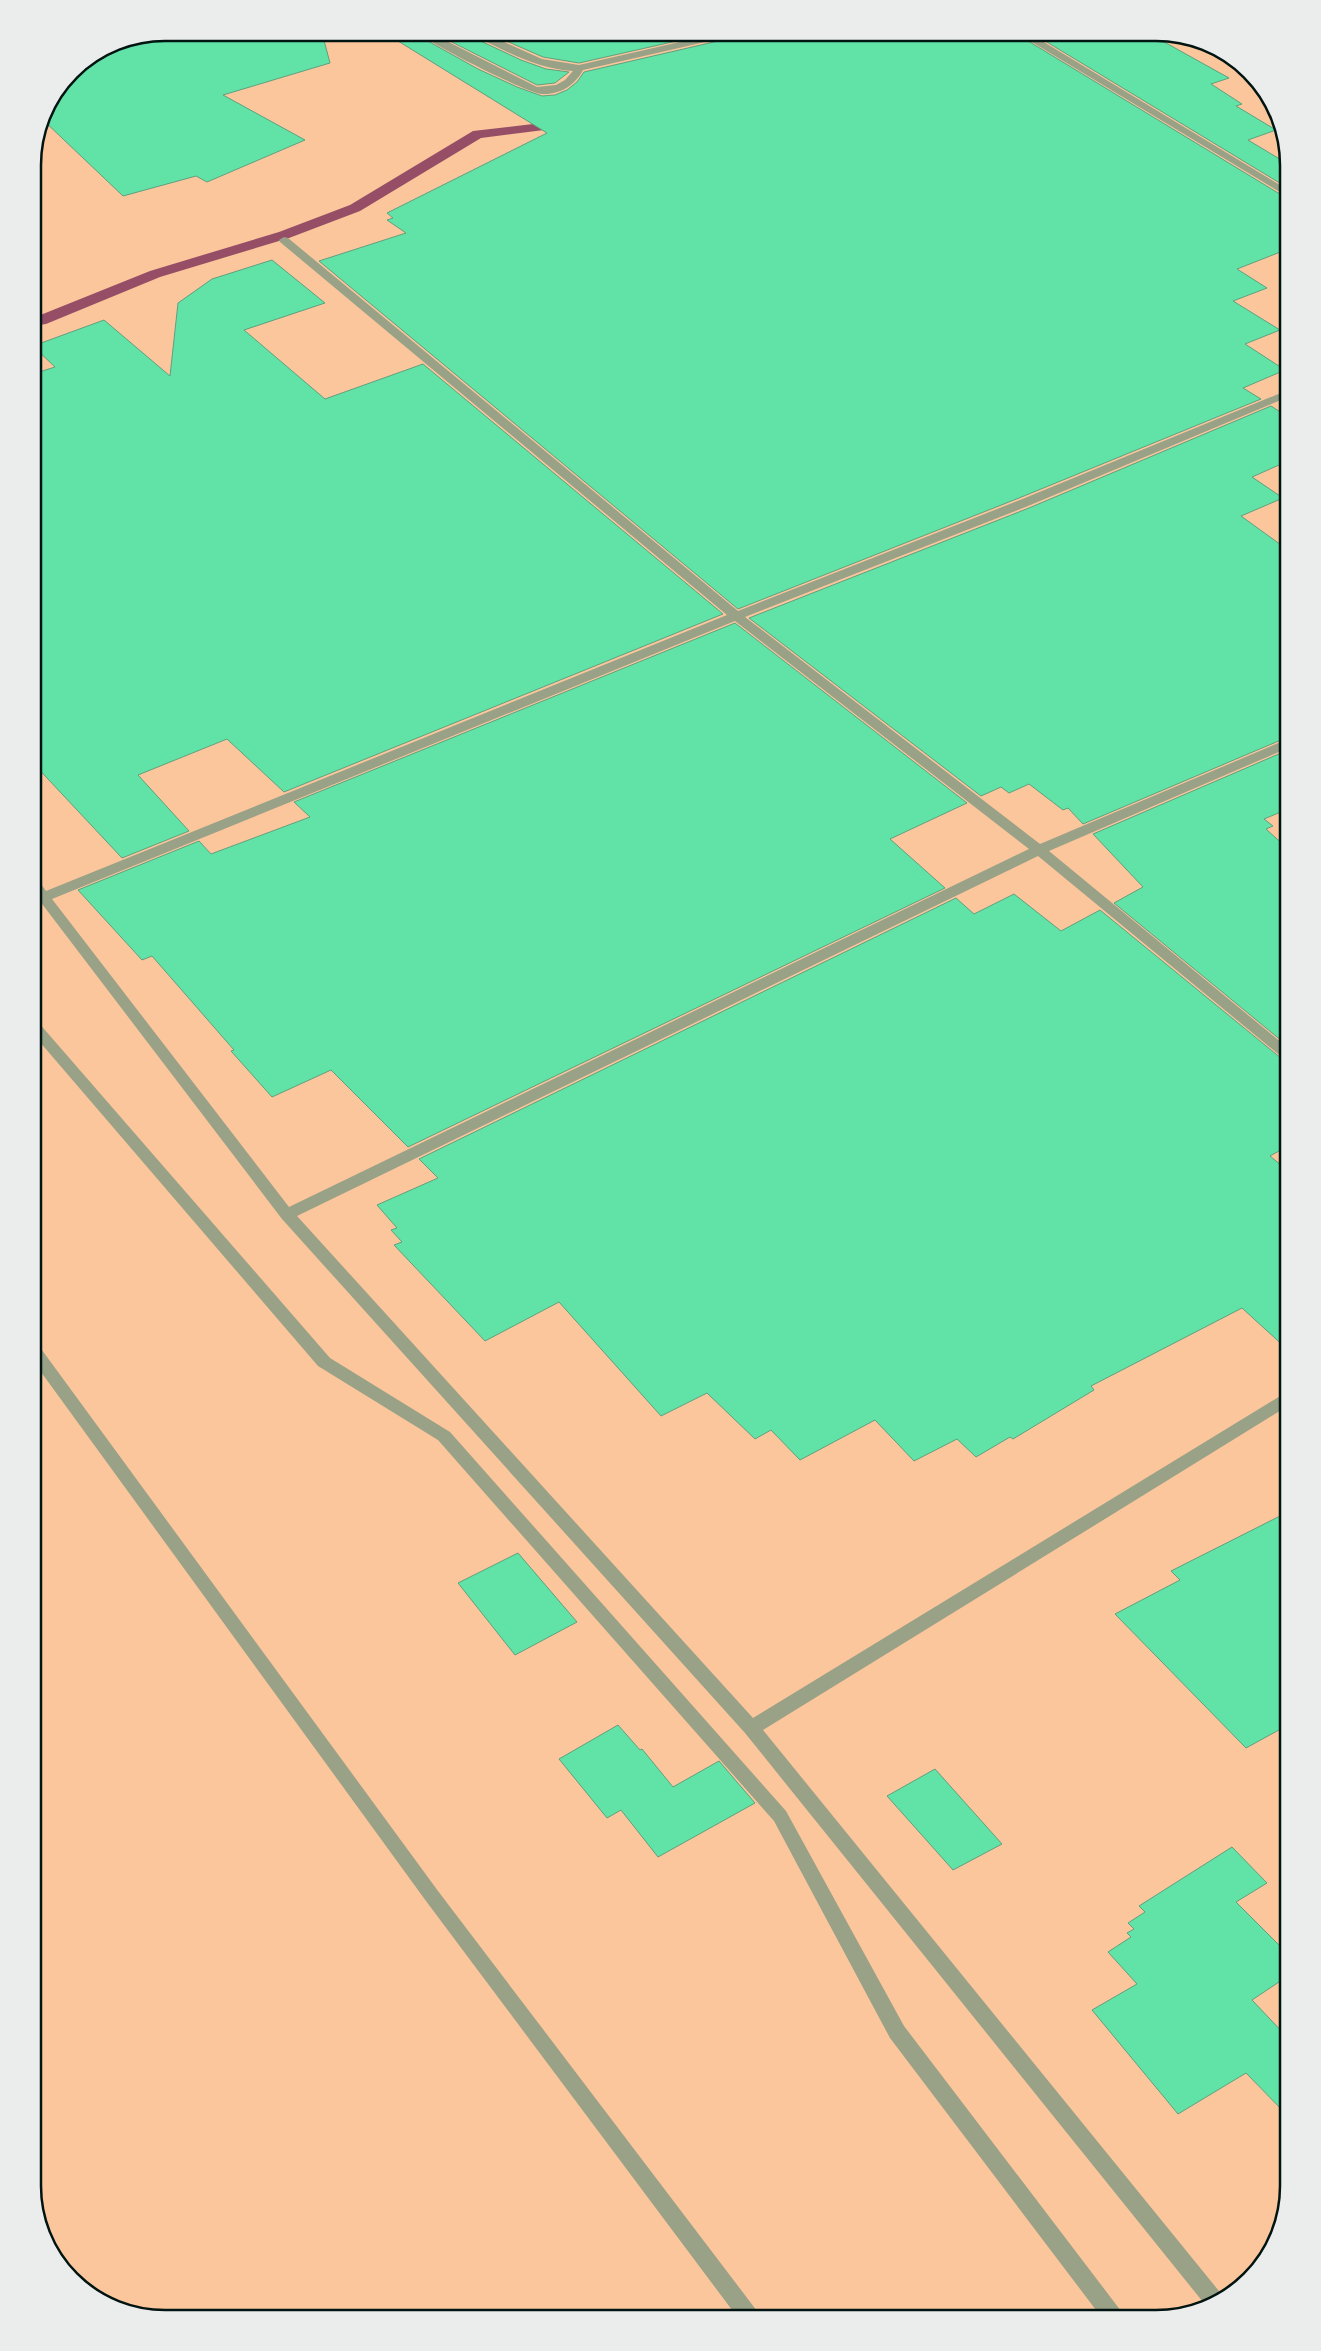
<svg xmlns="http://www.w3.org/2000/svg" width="1321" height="2351" viewBox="0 0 1321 2351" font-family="'Crimson Pro',serif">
<rect width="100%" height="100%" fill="#a1f4e4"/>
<path fill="#fbc69b" d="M165,33h1000l65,22 45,52 13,58v2021l-22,73 -52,46 -58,13h-999l-66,-22 -45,-52 -13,-58v-2029l10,-43 29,-43 43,-29z"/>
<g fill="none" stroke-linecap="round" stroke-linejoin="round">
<path fill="#964e67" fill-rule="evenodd" d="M544,104l6,4 -4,3 -2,19 -63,8 -121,73 -71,27 -129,39 -114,47 -13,2v-8l117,-47 129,-39 71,-27 123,-74 60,-7 2,-18z"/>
</g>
<path fill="#61e3a8" stroke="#5fa07f" d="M165,32l157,1 8,30 -107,32 82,45 -98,42 -11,-6 -73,20 -81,-77 1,-5 29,-43 43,-29z
M385,33h32l9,7 52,29 39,18 25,9 13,-1 12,-5 10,-8 7,-10 147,-34 7,-5h277l273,166v50l-51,20 30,19 -34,13 47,29 -35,14 40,26 -42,18 18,11 -242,99 -281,111 -419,-348 87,-28 -19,-13 6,-2 -6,-5 160,-80z
M434,33h36l2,4 49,23 25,9 23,3 -14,11 -18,2z
M488,33h224l-133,30 -36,-6z
M1032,33h116l81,45 -18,6 31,20 -6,2 40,24 -28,10 40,24v24z
M272,260l53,43 -81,27 81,69 98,-35 300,250 -439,178 -57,-53 -89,36 51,56 -67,27 -89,-95v-389l22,-7 -22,-21 71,-26 66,56 8,-73 34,-24z
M1271,406l17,11v44l-36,16 31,21 -42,18 47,34v187l-205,87 -15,-16 -5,2 -34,-26 -20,9 -8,-6 -20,9 -232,-178 280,-110z
M735,623l232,180 -77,36 55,49 -537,259 -77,-77 -59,27 -41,-46 3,-1 -82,-94 -10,4 -64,-70 121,-49 12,13 99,-37 -16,-15z
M1288,750v59l-24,10 9,7 -7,3 22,20v197l-174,-143 29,-16 -50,-53z
M1014,894l47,37 39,-21 182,149 6,3v84l-18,10 18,15v179l-46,-42 -151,78 3,4 -81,49 -3,-2 -34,20 -19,-18 -43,22 -39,-41 -75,40 -29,-30 -16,9 -48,-46 -46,23 -102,-114 -74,39 -91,-96 8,-3 -11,-12 6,-2 -20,-23 61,-27 -19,-19 537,-261 18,16z
M1288,1512v213l-42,23 -131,-134 65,-34 -9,-9z
M518,1553l59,69 -62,33 -57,-72z
M618,1725l22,25 2,-1 31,38 46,-26 36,42 -97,54 -37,-47 -14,8 -48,-59z
M935,1769l67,75 -49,26 -66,-74z
M1232,1847l35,36 -31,19 52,52v22l-36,24 36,38v78l-42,-43 -68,41 -86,-104 45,-26 -29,-32 23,-15 -4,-4 7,-4 -6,-6 17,-11 -6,-6z"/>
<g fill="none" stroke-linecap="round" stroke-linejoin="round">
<path fill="#99a187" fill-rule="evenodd" d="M419,33h12l106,54 19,-2 9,-5 8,-9c-36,-2 -68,-20 -100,-36l-1,-2h12l58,26 37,6 140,-32h17l-5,3 -148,34c-8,15 -23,25 -41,24 -15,-1 -112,-50 -123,-61z
M1017,33h12l259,157v7z
M284,237l4,1 450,373 282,-111 268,-110v7l-260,109 -283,111 295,227 248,-105v9l-239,103 239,197v12l-5,-2 -245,-202 -741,360 456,502 529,-323 6,-2v13l-525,324 460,566 -9,9 -7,2 -462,-574 -463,-514 -249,-327v-13l5,1 8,11 681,-276 -447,-373 -1,-2zM735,621l294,228 -740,358 -237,-308z
M33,1020l5,2 292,336 120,74 336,379 118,215 217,285 3,7h-22l-212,-280 -116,-217 -336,-381 -120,-74 -285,-332z
M33,1344l6,2 399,545 319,420 3,7h-22l-312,-417 -393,-540z"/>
</g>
<path d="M0 0H1321V2351H0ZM165 41H1156A124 124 0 0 1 1280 165V2186A124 124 0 0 1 1156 2310H165A124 124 0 0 1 41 2186V165A124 124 0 0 1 165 41Z" fill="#ebecec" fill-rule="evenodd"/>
<path fill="none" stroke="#001411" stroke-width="2.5" d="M165 41H1156A124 124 0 0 1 1280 165V2186A124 124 0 0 1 1156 2310H165A124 124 0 0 1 41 2186V165A124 124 0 0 1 165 41Z"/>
</svg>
